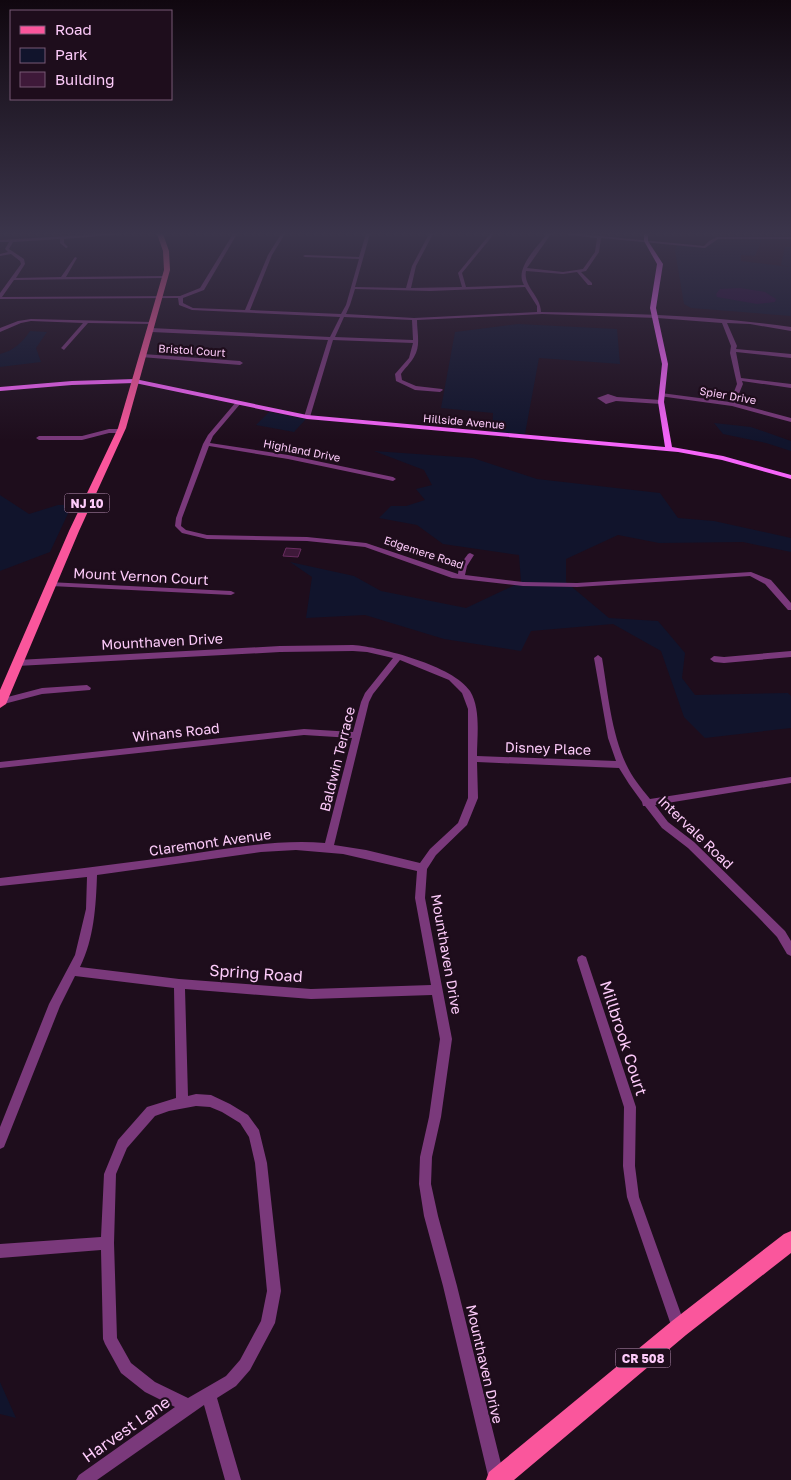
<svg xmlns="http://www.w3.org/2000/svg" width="791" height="1480" viewBox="0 0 791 1480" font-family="'Golos Text',sans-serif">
<rect width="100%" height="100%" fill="#1e0d1c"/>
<path fill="#11142c" d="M717,238l45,1 -7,17 -14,-1v6l49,6 -9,-2 4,-18h6v69l-100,-8 -7,-4 -9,-53 2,-6 28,2z
M518,324l99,5 3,35 -81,-6 -14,76 -33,-2 1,-19 -52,-5 14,-76z
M30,331l17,1 -11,16 5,14 -41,5v-13c13,-3 23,-12 30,-23z
M269,412l37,7 -12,13 -38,-7z
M714,423l37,4 40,14v10l-25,-8 -43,-9z
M374,451l99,7 64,21 123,14 18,25 36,3 77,17v14l-48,-10 -84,1 -41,-8 -52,24v23l43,36 49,3 27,32 -3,25 13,17 93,-2 3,3v32l-86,10 -21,-21 -23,-66 -48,-27 -82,7 -10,20 -77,-12 -79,-24 -59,3 6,-41 -22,-15 64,14 27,15 85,17 55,-26 -2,-27 -76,-11 -26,-19 -38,-7 12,-12h15l19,-6 -9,-11 16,-4 -8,-15z
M0,495l29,19 29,-9h14l-22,47 -50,19z
M0,1382l16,36 -16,-4z"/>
<path fill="#260a39" d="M740,288l25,4 11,7 -1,3 -18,2 -40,-7 -1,-3 4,-5z"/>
<path fill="#3e1939" stroke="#692c60" d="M286,548l15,1 -3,8 -15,-1z"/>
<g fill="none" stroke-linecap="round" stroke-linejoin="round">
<path fill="#7a397b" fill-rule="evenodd" d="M102,234h21l-59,5v4l4,4 -2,1 -6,-5v-4l-47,3 -4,7 15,10 1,5 -9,14 45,-1 14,-20 2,1 -11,19 99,-1 2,1 -2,1 -151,2 -12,17 178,-1 20,-8 33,-54h4l-33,56 -21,8v5l10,5 52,2 23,-55 13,-21h4l-13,21 -22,55 91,4 5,-9 13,-46 -54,-2 -2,-1 2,-1 54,2 7,-23h4l-15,53 51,1 6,-22 17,-32h4l-17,32 -5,22 51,-1 -4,-14 32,-39h4l-32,39 4,14 58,-2c-10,-16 13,-38 23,-51h4l-24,34 36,4 20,-3 12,-17 2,-14 -29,-3 -2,-1h13l125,12 5,-5 8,-4h74v2h-73l-13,9 -104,-10 -2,14 -13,19 -5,1 11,11v2h-4l-11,-13 -14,2 -37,-3c-3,16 15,25 15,41 84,1 168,3 250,15v4l-41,-7 -23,-1 10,23 -1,3 55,5v4l-55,-6 5,26 50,6v4l-49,-7 1,3 -8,19 56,15v4l-59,-16 -73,-10v-2l2,-1 69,9 7,-18 -7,-31 1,-7 -9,-23 -65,-5 -115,-4 -125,6c0,13 4,26 -3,37 -4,7 -9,11 -13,17l1,6 14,6 26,3 1,1 -3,2 -25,-2 -19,-9 -1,-7 14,-16 4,-15 -80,-3 -23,77 -5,1 -1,-1 24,-77 -177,-8 -3,-2 3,-2 179,9 10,-20 -148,-7 -13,-5 -1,-7 -178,1v-6l21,-29 -1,-3 -9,-7 -11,2v-2l8,-2 -3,-3 4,-7h-9v-2zM525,287l12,19v6l-123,6 -68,-4 4,-9 5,-16 75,2zM344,317l68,3 1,20 -78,-3z
M31,319l121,3 2,1 -2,1 -64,-1 -24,27 -3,-2 1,-1 21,-24 -52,-2 -10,2 -21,9v-4l18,-7z
M143,354l97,7 3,2 -3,2 -99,-8v-2z
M608,394l9,3 44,3 3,2 -3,2 -45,-3 -10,3 -9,-6z
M238,401l3,2 -28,33 -3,7 78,12 105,22 3,2 -3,2 -105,-22 -79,-13 -27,72 -1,8 5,4 21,5 100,2 59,6 92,31 1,-8 9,-12 2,-1 4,2 -7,11 -2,9 58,7 54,1 174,-11 20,8 20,23v7h-3l-23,-26 -15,-8 -173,11 -54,-1 -71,-8 -87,-31 -58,-6 -100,-2 -25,-6 -7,-7 1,-8 27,-74 5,-9 28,-33z
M109,429h12l3,2 -3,2h-12l-27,7h-43l-3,-2 3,-2h43z
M48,582l183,9 4,2 -4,2 -180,-9h-3z
M353,645c28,2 101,21 117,46 11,18 7,45 7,65l139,5 -8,-23 -14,-80 4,-3 4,3c6,35 9,73 24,106 6,13 15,24 24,35l141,-22v6l-136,22 13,17 26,20 91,89 6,10v15l-4,-2 -10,-17 -20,-21 -69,-68 -26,-20 -17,-22h-2l-1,-4 -13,-18 -10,-16 -142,-6 1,36 -11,27 -31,30 -9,14 -2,29 27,141 -11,78 -9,40 -1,27 7,32 19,70 48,194h-16l-46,-194 -19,-70 -5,-32 1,-27 9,-40 11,-78 -8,-44 -121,4 -126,-10 3,107 8,-2 15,1 19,9 18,11 11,15 8,33 14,128 -6,32 -25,47 -14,16 -19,12 24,82h-16l-21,-75 -107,75h-21l3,-5 96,-68 -30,-15 -24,-19 -16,-29 -2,-5 -2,-89 -101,8v-14l101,-7 3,-63 14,-34 29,-33 29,-9 -2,-110 -99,-12 -15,30 -56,141 -4,2v-22l49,-123 26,-49 11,-46 1,-32 -87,9v-8c59,-7 118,-14 178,-22 48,-7 98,-17 147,-13l27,-105 -48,-3 -304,33v-6l304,-33 49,3 8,-30 4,-9 28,-35 -26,-6 -14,-1 -73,1 -263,14 -4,-3 4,-3 263,-14zM400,660l49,20 13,13 6,16v89l-10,25 -28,26 -10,14 -54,-13 -32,-5 35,-143 4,-8zM296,850l47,4 74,17 -2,27 16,87 -120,4 -132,-10 -99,-12c14,-28 16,-61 17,-92l164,-23zM196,1106l14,1 12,5 18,11 9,14 6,26 12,128 -6,30 -21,39 -14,16 -38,22 -33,-16 -24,-19 -14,-25 -3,-95 2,-69 11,-26 28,-32 14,-5z
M791,651v6l-67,6 -10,-1 -4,-3 4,-3 10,1z
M87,685l4,3 -1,2 -48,4 -42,11v-6l42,-11z
M582,955l4,2 50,150 -1,59 4,31 47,131 -2,5 -5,2 -5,-2 -2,-5 -45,-131 -4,-31 1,-59 -47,-147 1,-3z"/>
<path fill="#f665fa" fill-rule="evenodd" d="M644,234h4v7l15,23 -7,44 12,56 -4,38 8,45 51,9 68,19v4l-69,-19 -44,-8 -371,-33 -172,-36 -63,2 -72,6v-4l72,-6 63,-2 172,36 358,32 -7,-45 4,-38 -12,-56 7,-44 -13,-23z"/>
<path fill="#fa569c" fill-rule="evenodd" d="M157,234h6l6,17 1,19 -44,158 -47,103 -73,173 -6,4v-18l69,-159 49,-103 46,-158 -1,-19z
M791,1231v22l-105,82 -172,145h-28l3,-8 183,-151 112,-87z"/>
</g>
<linearGradient id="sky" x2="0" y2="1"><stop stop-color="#10070f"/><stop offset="0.53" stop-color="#3b354b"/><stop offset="1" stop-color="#3b354b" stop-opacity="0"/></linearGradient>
<rect width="791" height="441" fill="url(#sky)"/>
<g text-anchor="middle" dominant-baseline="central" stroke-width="4.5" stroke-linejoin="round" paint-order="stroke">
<g font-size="11" fill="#fdcbfa" stroke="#1e0d1c">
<text transform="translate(192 350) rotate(4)">Bristol Court</text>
<text transform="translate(728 395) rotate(10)">Spier Drive</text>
<text transform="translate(464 421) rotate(5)">Hillside Avenue</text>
<text transform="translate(302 450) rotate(11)">Highland Drive</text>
<text transform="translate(424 552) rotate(18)">Edgemere Road</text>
</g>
<g fill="#1e0d1c" stroke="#ba92b7" stroke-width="1">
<rect x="64.5" y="493.5" width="45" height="19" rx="4"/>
<rect x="615.5" y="1348.5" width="55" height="19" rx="4"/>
</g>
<g font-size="12" font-weight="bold" fill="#fdcbfa">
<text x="87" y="503">NJ 10</text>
<text x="643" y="1358">CR 508</text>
</g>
<g font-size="14" fill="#fdcbfa" stroke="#1e0d1c">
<text transform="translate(141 576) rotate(3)">Mount Vernon Court</text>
<text transform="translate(162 641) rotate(-3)">Mounthaven Drive</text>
<text transform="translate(176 732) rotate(-6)">Winans Road</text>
<text transform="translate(548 748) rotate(2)">Disney Place</text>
<text transform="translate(337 759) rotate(-76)">Baldwin Terrace</text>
<text transform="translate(696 832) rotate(44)">Intervale Road</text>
<text transform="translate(210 842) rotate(-8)">Claremont Avenue</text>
<text transform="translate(447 954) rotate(80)">Mounthaven Drive</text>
<text transform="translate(485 1364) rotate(77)">Mounthaven Drive</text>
</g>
<g font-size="16" fill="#fdcbfa" stroke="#1e0d1c">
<text transform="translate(256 973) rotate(4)">Spring Road</text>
<text transform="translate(624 1038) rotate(72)">Millbrook Court</text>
<text transform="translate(126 1429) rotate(-35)">Harvest Lane</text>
</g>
</g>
<rect x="10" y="10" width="162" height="90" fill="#1e0d1c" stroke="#775975"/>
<rect x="20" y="26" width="25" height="8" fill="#fa569c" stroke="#775975"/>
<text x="55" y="35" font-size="15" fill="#fdcbfa">Road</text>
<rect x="20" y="48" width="25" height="15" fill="#11142c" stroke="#775975"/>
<text x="55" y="60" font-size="15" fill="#fdcbfa">Park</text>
<rect x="20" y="72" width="25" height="15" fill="#3e1939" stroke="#775975"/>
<text x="55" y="85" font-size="15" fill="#fdcbfa">Building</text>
</svg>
